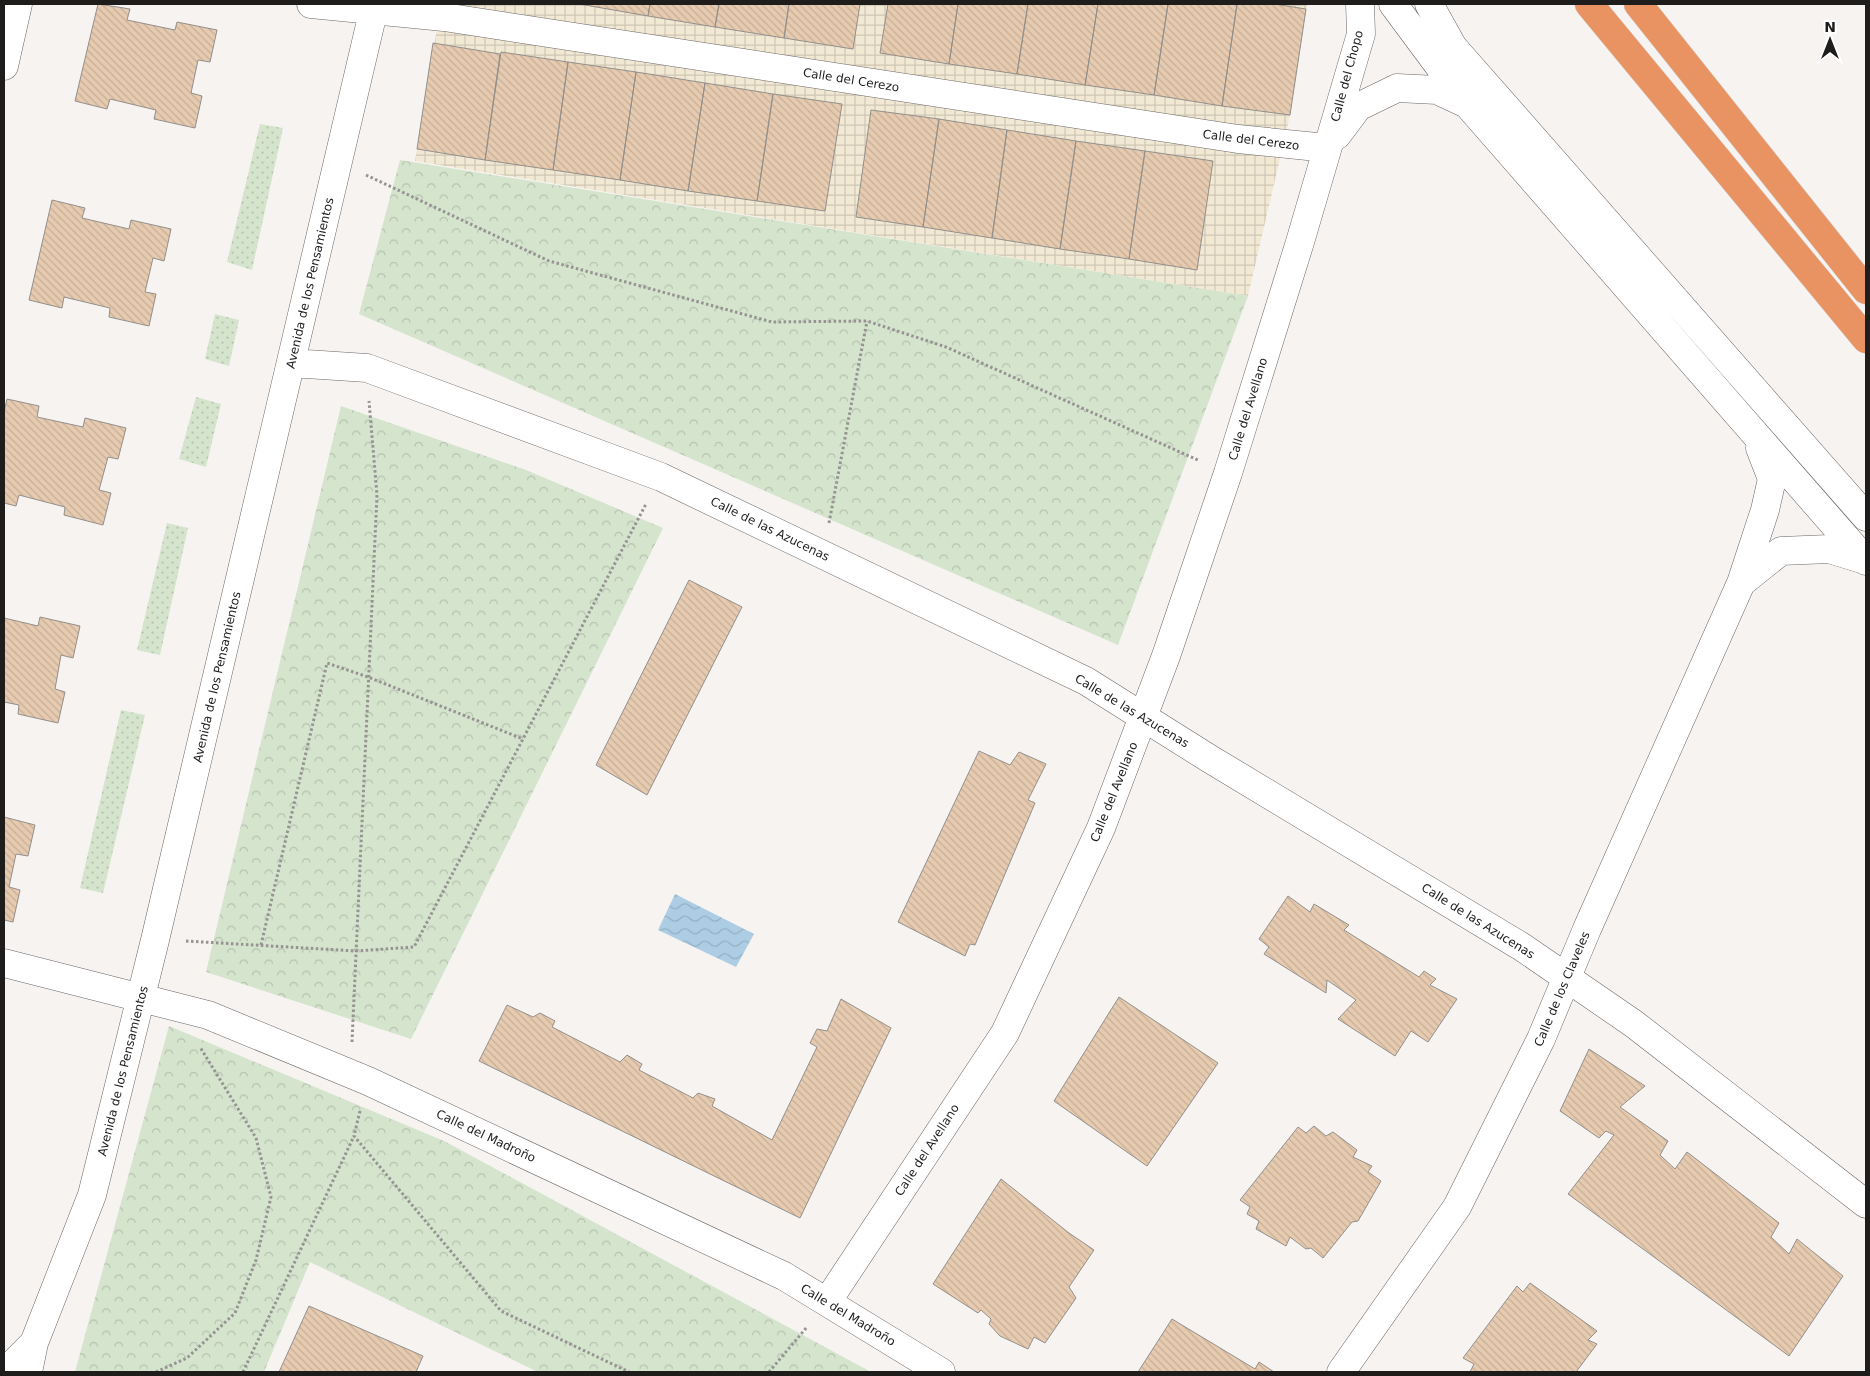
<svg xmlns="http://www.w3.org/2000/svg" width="1870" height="1376" viewBox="0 0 1870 1376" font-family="'DejaVu Sans',sans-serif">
<defs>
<pattern id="industrial-grid" width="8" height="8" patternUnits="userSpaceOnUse" patternTransform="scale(1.25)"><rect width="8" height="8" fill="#f2e9d4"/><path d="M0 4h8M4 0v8" fill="none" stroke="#cfc7b5"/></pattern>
<pattern id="park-crowns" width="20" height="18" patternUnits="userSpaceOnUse" patternTransform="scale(1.25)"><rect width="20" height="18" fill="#d4e4cd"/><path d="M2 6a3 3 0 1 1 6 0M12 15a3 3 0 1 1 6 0" fill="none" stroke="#b6c3af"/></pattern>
<pattern id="garden-dots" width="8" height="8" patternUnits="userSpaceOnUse" patternTransform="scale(1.25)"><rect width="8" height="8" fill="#d4e4cd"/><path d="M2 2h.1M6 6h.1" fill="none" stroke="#b6c3af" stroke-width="1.8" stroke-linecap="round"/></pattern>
<pattern id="water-waves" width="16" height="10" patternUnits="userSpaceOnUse" patternTransform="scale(1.25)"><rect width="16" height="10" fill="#adcde4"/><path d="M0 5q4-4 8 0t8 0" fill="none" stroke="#94b0c3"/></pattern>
<pattern id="building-back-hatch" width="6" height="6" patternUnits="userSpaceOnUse" patternTransform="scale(1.25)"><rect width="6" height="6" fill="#e7cbb0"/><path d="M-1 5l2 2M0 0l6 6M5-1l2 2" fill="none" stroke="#c6ae97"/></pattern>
</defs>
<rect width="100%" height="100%" fill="#f7f3f1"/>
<path fill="url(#industrial-grid)" d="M441,4h866l-17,111 -42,181 -833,-135z"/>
<path fill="url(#park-crowns)" d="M400,160l848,136 -130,349 -759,-331z
M341,406l185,64 137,58 -252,511 -205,-67z
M169,1026l275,115 427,231h-333l-228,-110 -46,110h-189z"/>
<path fill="url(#garden-dots)" d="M260,124l23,4 -31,142 -25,-8z
M215,314l24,6 -10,46 -24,-7z
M196,397l25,7 -15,63 -27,-8z
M167,523l21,5 -28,127 -23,-5z
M121,710l24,5 -42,178 -23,-5z"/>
<path fill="url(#water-waves)" d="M675,894l79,40 -18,33 -78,-37z"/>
<path fill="url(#building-back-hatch)" stroke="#928f8c" d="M98,4l32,5 -3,11 48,10 2,-8 40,8 -7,32 -12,-2 -7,33 11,3 -7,32 -41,-9 2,-9 -46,-11 -3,10 -32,-8z
M579,4h71l-2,12z
M650,4h69l-4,23 -67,-11z
M719,4h70l-5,34 -69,-11z
M789,4h71l-7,45 -69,-11z
M888,4h70l-9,60 -69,-11z
M958,4h70l-11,70 -68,-10z
M1028,4h70l-13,81 -68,-11z
M1098,4h70l-14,91 -69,-10z
M1168,4h69l-15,102 -68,-11z
M1237,4h37l32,5 -16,106 -68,-9z
M433,43l67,11 -15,106 -68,-11z
M501,52l67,10 -15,108 -68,-10z
M568,62l68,10 -16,108 -67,-10z
M636,72l69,11 -17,108 -68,-11z
M705,83l68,11 -16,107 -69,-10z
M773,94l69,10 -17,107 -68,-10z
M871,110l68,9 -16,108 -67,-10z
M939,119l68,11 -15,108 -69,-11z
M1007,130l69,11 -16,108 -68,-11z
M1076,141l69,10 -16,108 -69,-10z
M1145,151l68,10 -16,109 -68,-11z
M52,200l33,8 -3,10 47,11 2,-9 40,9 -7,32 -11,-3 -8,34 11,2 -7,32 -40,-9 1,-9 -46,-11 -2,11 -33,-8z
M7,399l32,7 -2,11 46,10 2,-9 41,10 -8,31 -10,-2 -9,33 12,3 -8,32 -39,-10 1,-8 -46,-12 -3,11 -12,-3v-91z
M689,580l53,27 -95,188 -51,-30z
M40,617l40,9 -7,32 -12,-3 -6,34 10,3 -7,31 -40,-9 1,-9 -15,-3v-84l34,8z
M979,751l31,14 9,-13 27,12 -18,36 7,3 -60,142 -5,-1 -5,12 -67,-34z
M4,817l31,8 -7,31 -12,-2 -7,33 11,3 -7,32 -9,-2z
M1288,896l22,16 4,-8 35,21 -5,5 75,47 5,-6 12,8 -6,6 27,14 -29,43 -17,-11 -16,25 -57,-37 18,-19 -29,-20 -1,13 -62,-39 5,-7 -10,-8z
M1119,997l99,66 -71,103 -93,-65z
M841,999l50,29 -91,190 -321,-157 28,-56 26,12 7,-4 15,8 -3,6 68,35 7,-7 15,9 -3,6 54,28 5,-5 17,6 -3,7 60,34 45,-93 -7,-4 7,-14 10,2z
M1589,1049l56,37 -25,21 48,34 -8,14 15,14 12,-17 92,71 -8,14 18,17 8,-15 46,37 -54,80 -221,-162 46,-59 -8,-4 -7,7 -39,-27z
M1314,1126l12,10 7,-4 24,18 -4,7 19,9 -4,6 13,9 -23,40 -6,1 -29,36 -12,-10 -5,1 -16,-12 -4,9 -30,-17 3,-8 -12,-7 3,-7 -10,-7 58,-73 8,6z
M1001,1179l68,54 25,17 -25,37 7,11 -31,45 -11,-6 -6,12 -28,-13 -11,-12 2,-5 -10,-9 -3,3 -45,-29z
M1530,1283l67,48 -9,9 9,4 -21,28h-106l4,-8 -11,-6 54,-72 6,6z
M309,1306l114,50 -7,16h-137z
M1172,1319l83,50 4,-7 15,10h-136z"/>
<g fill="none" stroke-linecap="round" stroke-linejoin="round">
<g stroke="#6b6766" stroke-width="29">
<path id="street" d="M311,4l133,13 794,122 89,9
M1393,4l75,101 398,456
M1429,4l24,43 413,470
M4,66l14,-62
M1337,135l21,-28 39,-19 40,2 30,14
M291,363l76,5 294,109 425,204 124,78 312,188 112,77 232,180
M1760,448l12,31 -7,31 -24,73 40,-32 48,-2 36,11
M4,963l204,52 160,66 416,195 157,96
M827,1302l178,-269 96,-205 65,-172 62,-183 72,-231 61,-208 -1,-30
M5,1372l29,-29
M28,1372l6,-29 58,-148 63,-255 220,-936
M1341,1372l116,-165 84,-168 46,-110 154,-346"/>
</g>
<g stroke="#d2d2d2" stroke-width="29">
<path id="highway" d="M1589,4l277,335
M1638,4l228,286"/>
</g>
<path stroke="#969392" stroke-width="3" stroke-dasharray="2.5 2.5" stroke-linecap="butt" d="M366,175l183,86 223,61 95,-1 79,26 254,114
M829,523l38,-202
M186,941l170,10 58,-4 232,-443
M261,945l66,-282 41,14 155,62
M352,1042l25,-547 -8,-94
M360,1111l-6,25 147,175 128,61
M156,1372l31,-14 48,-45 21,-53 15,-63 -15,-59 -56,-91
M243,1372l111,-236
M769,1372l38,-45"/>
<use href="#street" stroke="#fff" stroke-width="28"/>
<use href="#highway" stroke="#ea9362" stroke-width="28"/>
</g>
<g text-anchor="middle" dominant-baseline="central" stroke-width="5" stroke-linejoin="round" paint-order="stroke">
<g font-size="12" fill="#1e1d1c" stroke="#fff">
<text transform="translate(1347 76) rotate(-75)">Calle del Chopo</text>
<text transform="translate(851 80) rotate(9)">Calle del Cerezo</text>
<text transform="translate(1251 140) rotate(7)">Calle del Cerezo</text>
<text transform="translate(310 283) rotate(-77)">Avenida de los Pensamientos</text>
<text transform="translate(1248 409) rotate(-73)">Calle del Avellano</text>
<text transform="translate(770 529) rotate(26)">Calle de las Azucenas</text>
<text transform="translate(217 677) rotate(-77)">Avenida de los Pensamientos</text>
<text transform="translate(1132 711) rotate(31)">Calle de las Azucenas</text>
<text transform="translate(1114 792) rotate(-68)">Calle del Avellano</text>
<text transform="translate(1478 921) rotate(32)">Calle de las Azucenas</text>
<text transform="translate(1562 989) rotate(-67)">Calle de los Claveles</text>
<text transform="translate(123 1071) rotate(-76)">Avenida de los Pensamientos</text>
<text transform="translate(486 1136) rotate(25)">Calle del Madroño</text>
<text transform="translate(927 1150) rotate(-57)">Calle del Avellano</text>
<text transform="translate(848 1315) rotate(31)">Calle del Madroño</text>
</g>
</g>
<rect width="1870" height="1376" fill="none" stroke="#1e1d1c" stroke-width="10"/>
<g transform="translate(1830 40)" stroke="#ffffff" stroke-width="4" paint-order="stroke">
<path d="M0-4L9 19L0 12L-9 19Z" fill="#1e1d1c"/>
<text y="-8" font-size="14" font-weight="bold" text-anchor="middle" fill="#1e1d1c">N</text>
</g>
</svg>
